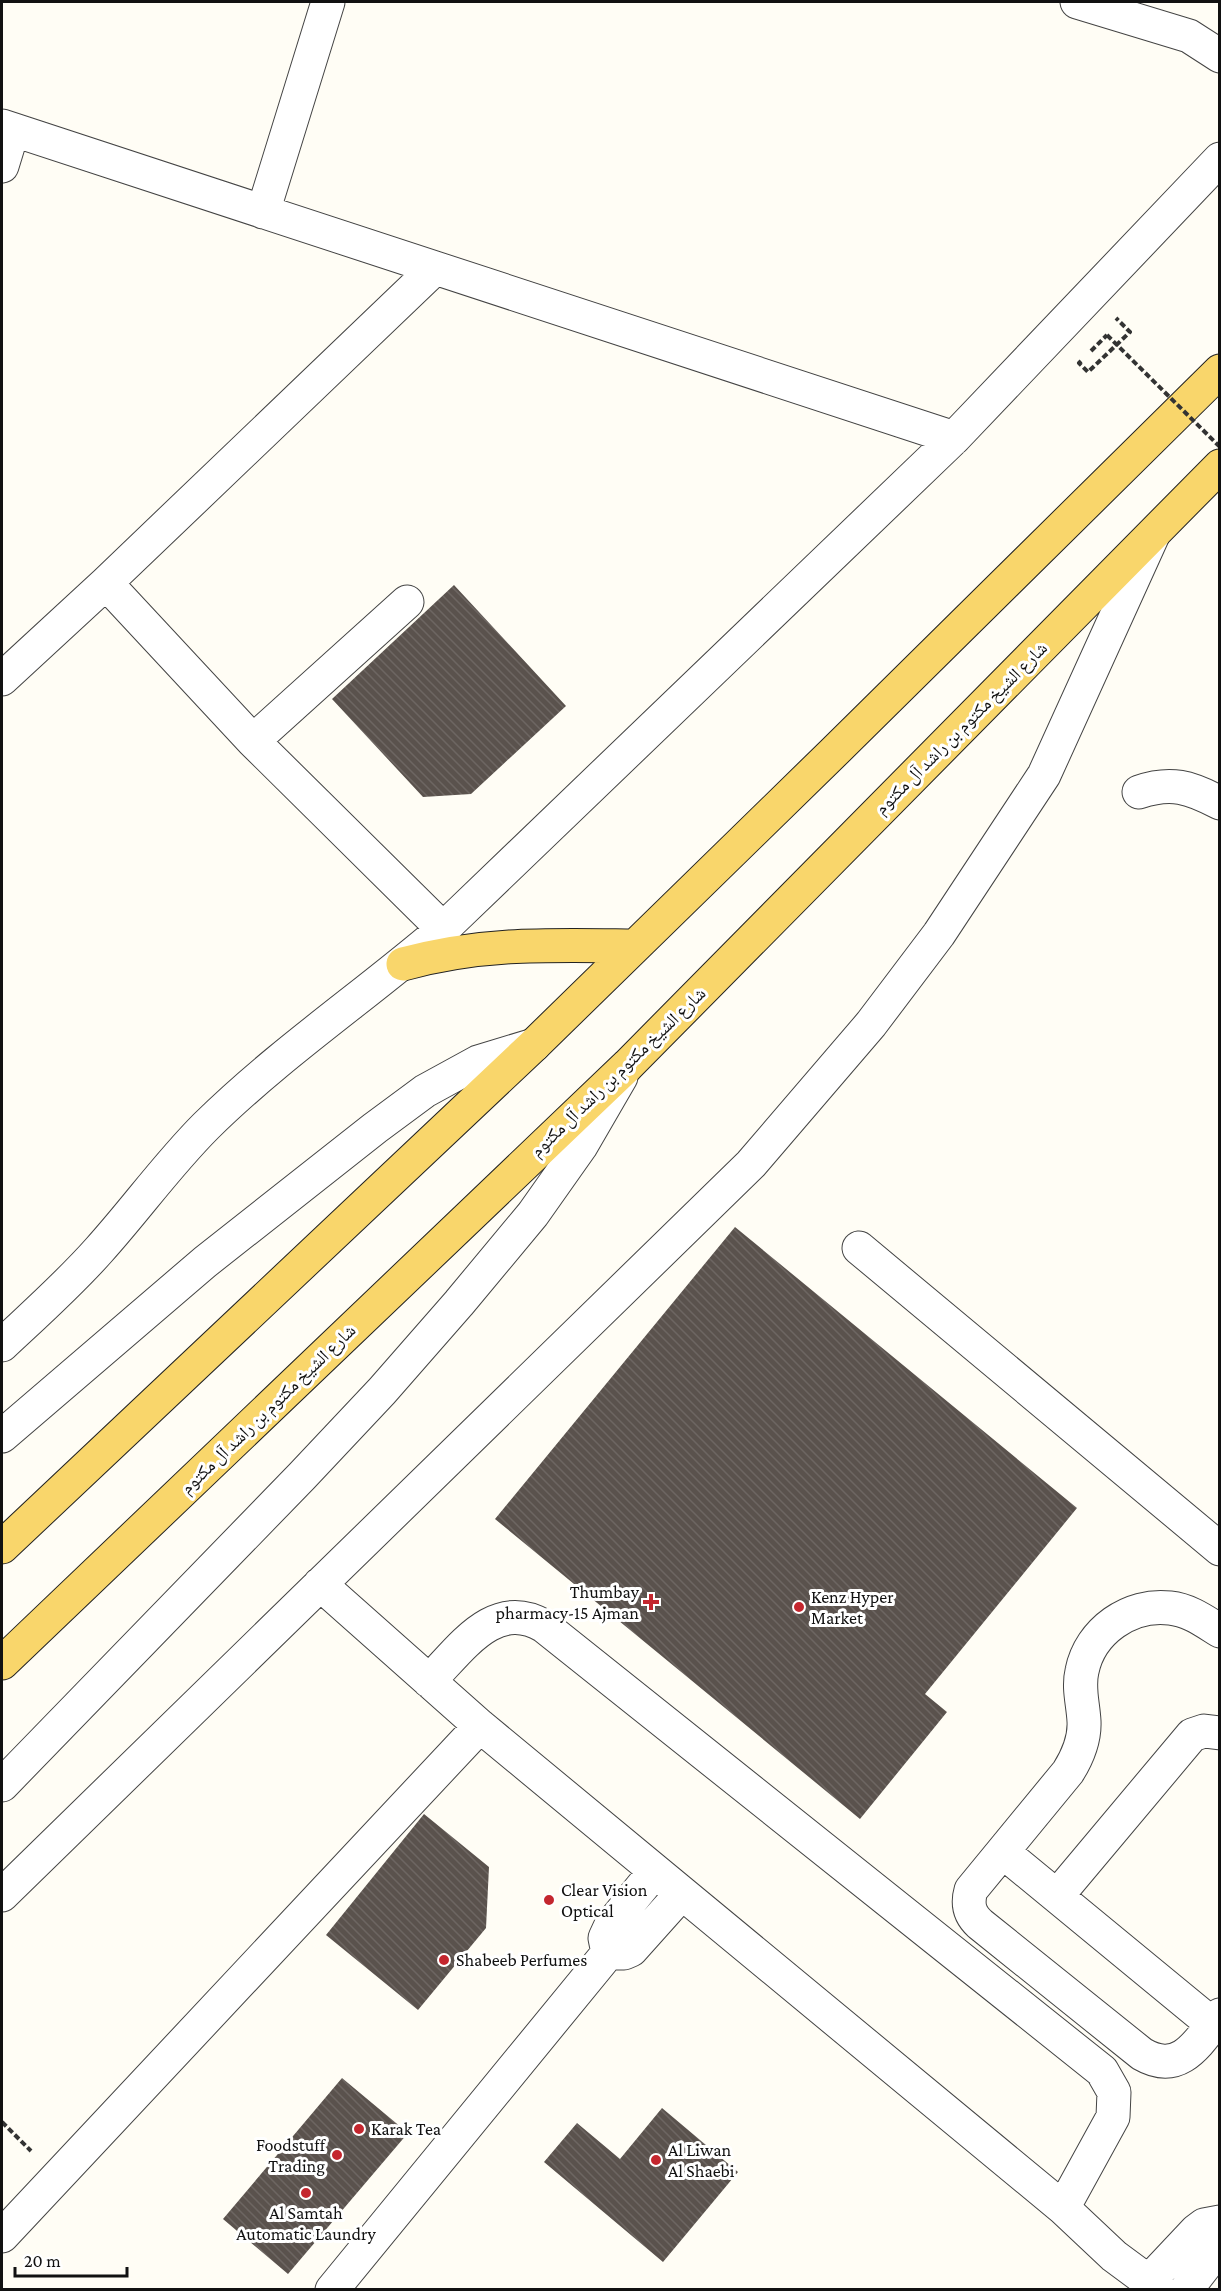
<svg xmlns="http://www.w3.org/2000/svg" width="1221" height="2291" viewBox="0 0 1221 2291" font-family="'Crimson Pro','Noto Naskh Arabic',serif">
<defs>
<pattern id="building-back-hatch" width="6" height="6" patternUnits="userSpaceOnUse" patternTransform="scale(1.5)"><rect width="6" height="6" fill="#5a524d"/><path d="M-1 5l2 2M0 0l6 6M5-1l2 2" fill="none" stroke="#6d6662"/></pattern>
</defs>
<rect width="100%" height="100%" fill="#fffdf5"/>
<path fill="url(#building-back-hatch)" d="M454,585l112,121 -95,88 -48,3 -91,-98z
M735,1227l342,281 -152,186 22,18 -87,107 -365,-300z
M424,1814l65,53 -3,61 -68,82 -92,-75z
M342,2078l66,55 -120,141 -65,-55z
M662,2108l76,64 -75,90 -119,-100 33,-39 43,36z"/>
<g fill="none" stroke-linecap="round" stroke-linejoin="round">
<g stroke="#444" stroke-width="35">
<path id="minor" d="M1077,2l112,34 31,20
M2,126l952,312
M2,166l11,-36
M263,212l65,-210
M106,583l147,158 190,188
M2,679l104,-96 329,-315
M253,741l154,-139
M1139,792c32,-11 51,-5 81,11
M859,1248l361,301
M2,1345c33,-31 67,-61 97,-95 37,-41 68,-85 107,-124 73,-72 159,-130 237,-197l511,-491 266,-279
M2,1436l203,-174 170,-134 50,-37 53,-29 56,-17
M320,1584l160,142 583,482 51,48 46,34
M1220,1631c-16,-10 -31,-21 -50,-23 -40,-5 -80,23 -88,63 -4,17 1,32 2,50 1,19 -6,35 -16,51l-97,118c-4,14 -2,24 9,34l162,130c38,22 56,-11 78,-39
M429,1681c32,-32 65,-84 115,-55l558,445 12,21 -1,25 -50,91
M2,1785l300,-309 80,-85 77,-88 74,-89 48,-68 40,-69
M1003,1852l209,172
M2,1895l749,-731 120,-140 68,-90 105,-159 109,-240
M1057,1896l135,-161 12,-4 16,2
M608,1953h16l7,-3 51,-57
M608,1953l-3,-15 6,-13 44,-54
M2,2236l478,-510
M1148,2282l48,-51 8,-6 16,-3
M332,2290l276,-337
M1186,2290l34,-44"/>
</g>
<g stroke="#222" stroke-width="35">
<path id="major" d="M403,964c80,-22 150,-19 232,-18
M2,1547l532,-502 299,-292 387,-382
M2,1663l626,-598 592,-599"/>
</g>
<path stroke="#333" stroke-width="4" stroke-dasharray="6 3" stroke-linecap="butt" d="M1091,351l16,-16
M1081,361l-2,2 9,9 42,-40 -14,-14
M2,2122l29,29"/>
<use href="#minor" stroke="#fff" stroke-width="33"/>
<use href="#major" stroke="#f9d66b" stroke-width="33"/>
<path stroke="#333" stroke-width="4" stroke-dasharray="6 3" stroke-linecap="butt" d="M1107,335l113,112"/>
</g>
<g fill="#c4262e" stroke="#fff" stroke-width="2">
<path d="M648 1593h6v6h6v6h-6v6h-6v-6h-6v-6h6z"/>
<circle cx="799" cy="1607" r="6"/>
<circle cx="549" cy="1900" r="6"/>
<circle cx="444" cy="1960" r="6"/>
<circle cx="359" cy="2129" r="6"/>
<circle cx="337" cy="2155" r="6"/>
<circle cx="656" cy="2160" r="6"/>
<circle cx="306" cy="2193" r="6"/>
</g>
<g text-anchor="middle" dominant-baseline="central" stroke-width="6" stroke-linejoin="round" paint-order="stroke">
<g font-size="18" fill="#111" stroke="#fff">
<text transform="translate(961 728) rotate(-45)">شارع الشيخ مكتوم بن راشد آل مكتوم</text>
<text transform="translate(618 1072) rotate(-44)">شارع الشيخ مكتوم بن راشد آل مكتوم</text>
<text transform="translate(268 1409) rotate(-44)">شارع الشيخ مكتوم بن راشد آل مكتوم</text>
</g>
<g font-size="18" fill="#111" stroke="#fff" text-anchor="start">
<text x="639" y="1592" text-anchor="end">Thumbay<tspan x="639" dy="21">pharmacy-15 Ajman</tspan></text>
<text x="811" y="1597">Kenz Hyper<tspan x="811" dy="21">Market</tspan></text>
<text x="561" y="1890">Clear Vision<tspan x="561" dy="21">Optical</tspan></text>
<text x="456" y="1960">Shabeeb Perfumes</text>
<text x="371" y="2129">Karak Tea</text>
<text x="325" y="2145" text-anchor="end">Foodstuff<tspan x="325" dy="21">Trading</tspan></text>
<text x="668" y="2150">Al Liwan<tspan x="668" dy="21">Al Shaebi</tspan></text>
<text x="306" y="2213" text-anchor="middle">Al Samtah<tspan x="306" dy="21">Automatic Laundry</tspan></text>
</g>
</g>
<rect width="1221" height="2291" fill="none" stroke="#111111" stroke-width="6"/>
<path d="M15 2267v9h112v-9" fill="none" stroke="#111111" stroke-width="3"/>
<text x="24" y="2267" font-size="18" fill="#111111" stroke="#ffffff" stroke-width="4.5" paint-order="stroke">20 m</text>
</svg>
